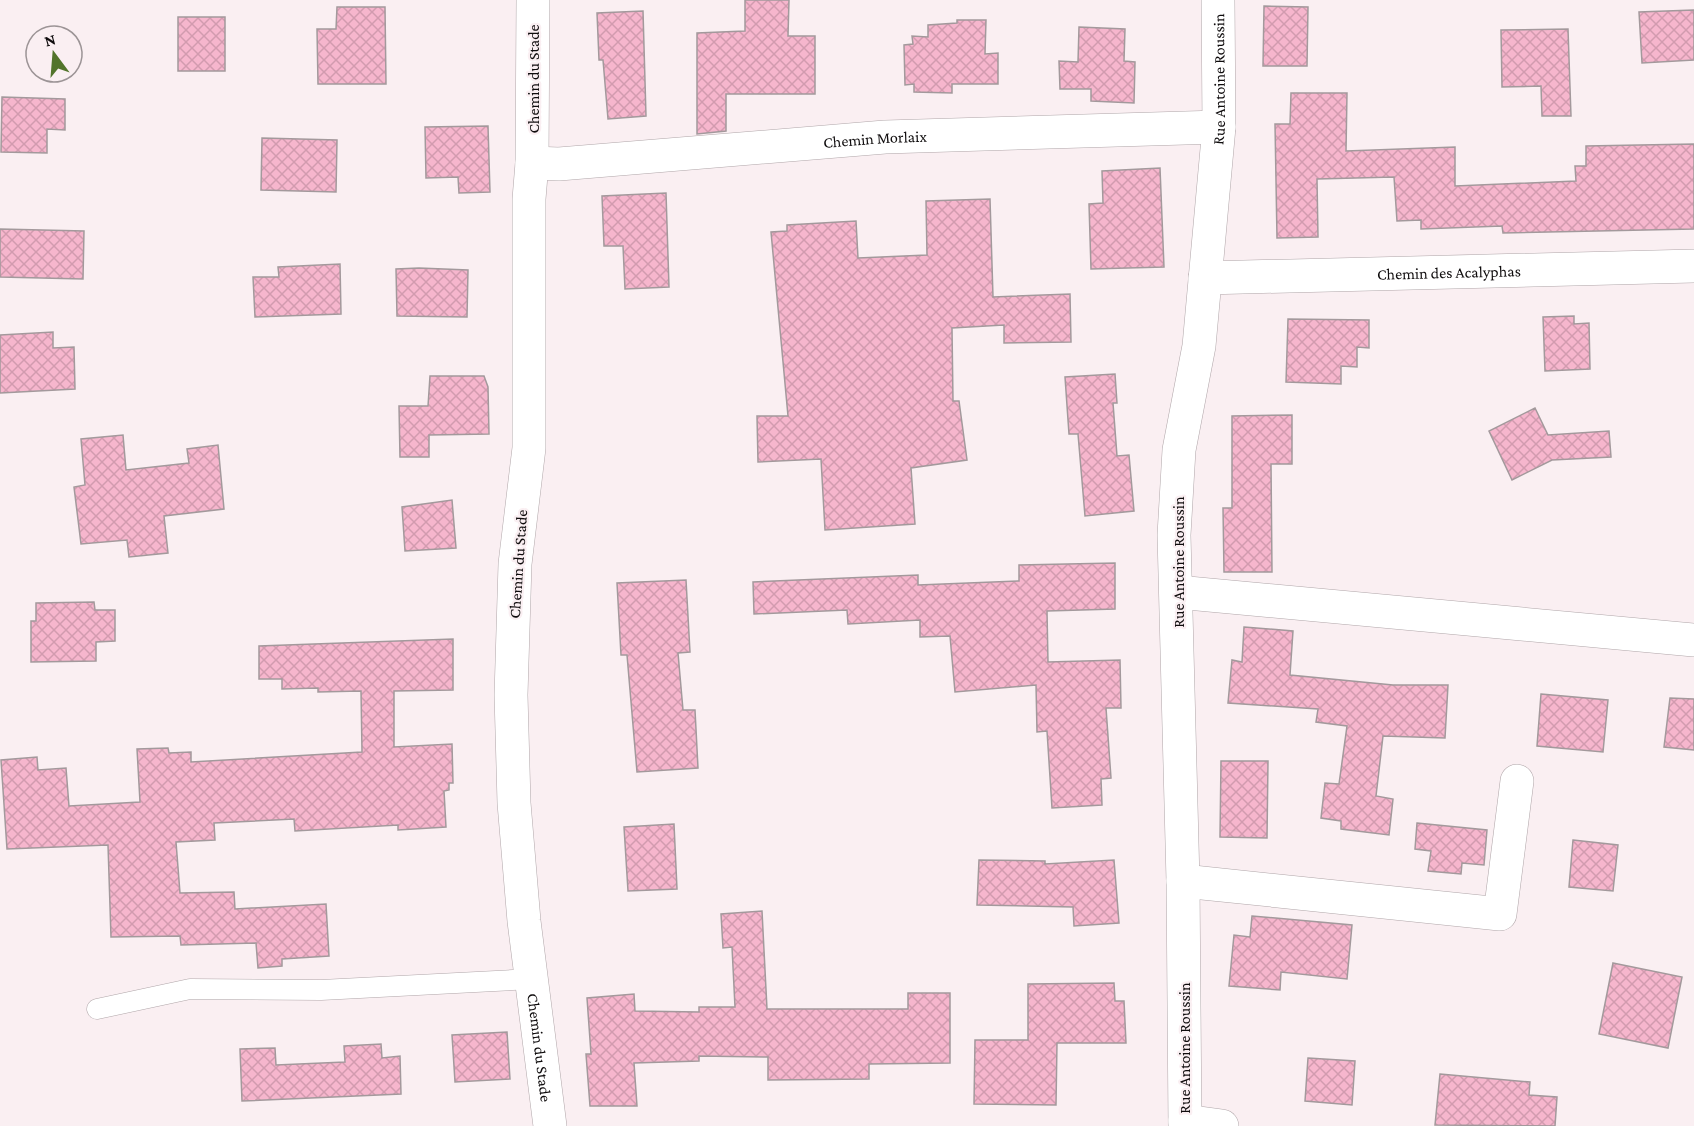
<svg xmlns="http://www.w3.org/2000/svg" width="1694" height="1126" viewBox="0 0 1694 1126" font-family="'Crimson Pro',serif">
<defs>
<pattern id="building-cross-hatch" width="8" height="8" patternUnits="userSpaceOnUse" patternTransform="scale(1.5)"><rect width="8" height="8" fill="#f6b6cd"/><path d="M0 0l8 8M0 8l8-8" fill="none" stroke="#d29baf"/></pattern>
</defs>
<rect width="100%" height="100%" fill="#faeff2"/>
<path fill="url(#building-cross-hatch)" stroke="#a3999c" stroke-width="1.5" d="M745,0h44l-1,36h27v58h-89v37l-29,3v-101l48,-2z
M1264,6l44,1 -1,59h-44z
M337,7h48l1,77h-68l-1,-55h19z
M1694,10v50l-52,3 -3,-51z
M643,11l3,105 -38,3 -5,-59h-4l-2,-47z
M178,17h47v54h-47z
M957,20h29l-1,34 13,-1v31h-46v9l-38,-1v-8l-9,1 -1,-40 9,-1 -1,-8 16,1v-12l29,-2z
M1079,27l46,2 -1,32 11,1 -1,41 -43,-2v-12h-31l-1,-28 19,1z
M1568,29l3,87h-29l-1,-30 -39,1 -1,-57z
M1291,93h56l-1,58 109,-4v39l121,-5 -1,-15h11v-20l108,-2v85l-191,4 -1,-7 -81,3v-9l-24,1 -3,-44 -77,2 1,58 -41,1 -2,-114h15z
M2,97l63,2v31l-18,-1v24l-46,-1z
M488,126l2,66 -31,1 -1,-16 -32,1 -1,-51z
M262,138l75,2 -1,52 -75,-2z
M1160,168l4,99 -73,2 -2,-65 14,-1 -1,-32z
M666,193l3,94 -44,2 -2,-43h-19l-2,-50z
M990,199l3,98 77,-3 1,48 -67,1v-18l-52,3 1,73h6l8,59 -56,8 4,56 -90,6 -4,-71 -63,3 -1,-46h31l-17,-184 16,-1v-6l69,-4 2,37 69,-3 -1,-54z
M0,229l84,2 -1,48 -83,-2z
M340,264l1,50 -86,3 -2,-40h26l-1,-10z
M419,268l49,2 -1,47 -70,-1 -1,-47z
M1574,316v8l15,-1 1,46 -45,2 -2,-54z
M1288,319l81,1v28l-12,-1v20l-16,-1v18l-55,-2z
M53,332v16l21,-1 1,42 -75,4v-58z
M1115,374l2,29h-4l4,53 12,-1 5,56 -49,5 -7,-82h-9l-4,-57z
M430,376h54l4,11 1,47 -60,1v22h-29l-1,-51h29z
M1535,408l13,27 61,-4 2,26 -59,3 -40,20 -23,-49z
M1292,415v49h-21l1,108h-48l-1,-64h9v-92z
M123,435l3,35 63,-7 -2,-14 31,-4 6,64 -60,7 4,37 -39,4 -2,-17 -46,4 -7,-57 11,-2 -4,-46z
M452,500l4,48 -51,3 -3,-44z
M1115,563v46l-68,2 1,51 72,-2 1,48h-15l5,70 -10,1 1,26 -50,3 -5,-77 -10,1 -1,-47 -81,7 -5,-56 -30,1v-17l-72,4 -1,-14 -93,4 -1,-32 165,-7v10l101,-4v-16z
M686,580l4,72 -12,1 5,57h12l3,58 -61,4 -10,-117h-6l-4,-72z
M94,602l1,8h20v31l-19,1v19l-65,1v-41h5v-18z
M1244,627l49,4 -3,44 103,10h55l-3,53 -62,-2 -7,60 17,3 -4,36 -48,-6v-8l-20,-3 4,-35 14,1 8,-58 -31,-4 2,-13 -90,-6 4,-43 10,2z
M453,639v51l-59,1v56l58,-3 1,39h-4v7l-5,1 2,36 -48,3v-5l-103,6 -1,-12 -80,4 1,17 -39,2 4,51 54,-1 1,17 91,-5 3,52 -47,3v7l-24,2 -2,-25 -75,2 -1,-9 -69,1 -3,-92 -101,4 -6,-89 36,-3 1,13 28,-2 3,38 71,-4 -3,-53 31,-1 1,5 22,-1v10l171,-10 -1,-61 -43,1v-4l-36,1v-10h-23v-33z
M1541,694l67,6 -5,52 -66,-6z
M1670,698l24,1v51l-30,-3z
M1221,761h47l-1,77 -47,-1z
M1417,823l70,7 -3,35 -22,-2 -1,11 -33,-3 3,-20 -16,-2z
M674,824l3,65 -49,2 -4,-64z
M1573,840l45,5 -5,46 -44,-4z
M979,860l66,1v3l69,-4 5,63 -45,3 -1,-19 -96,-2z
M762,911l5,98h141v-16h42v70l-81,1v15l-101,1v-23l-69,-1v5l-65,2 3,43h-47l-4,-52h5l-4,-56 47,-4 1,17 64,1v-5h36l-3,-60 -9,1 -2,-34z
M1252,916l100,9 -5,54 -66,-7 -1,18 -51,-4 5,-51 16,2z
M1613,963l69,14 -14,71 -69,-14z
M1114,983l1,18h9l2,42h-69l-1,62 -82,-1 1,-64h53v-56z
M507,1032l3,47 -55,3 -3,-47z
M381,1044l1,14 18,-2 1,38 -159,7 -2,-52 35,-1 1,17 69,-3 -1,-16z
M1308,1058l47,3 -3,44 -47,-4z
M1440,1074l90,8 -1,13 28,2 -2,29 -120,-1z"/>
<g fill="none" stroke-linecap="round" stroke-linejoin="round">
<g stroke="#b0a6a9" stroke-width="21">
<path id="service" d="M97,1009l93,-20 131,1 211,-11"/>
</g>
<g stroke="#b0a6a9" stroke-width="34">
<g id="minor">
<path id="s1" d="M533,0l-1,163 -3,36v249l-14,116 -4,131 3,108 10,118 26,205"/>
<path id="s2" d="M532,163l27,1 326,-27 334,-10"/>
<path id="s3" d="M1205,278l489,-12"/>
<path d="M1177,592l517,48"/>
<path d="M1183,881l317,33 17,-133"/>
<path d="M1185,1121l37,5"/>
<path id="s4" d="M1185,1126l-2,-245 -9,-346 5,-85 20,-104 20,-219 -1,-127"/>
</g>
</g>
<use href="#service" stroke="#fff" stroke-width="20"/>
<use href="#minor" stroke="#fff" stroke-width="33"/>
</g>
<g text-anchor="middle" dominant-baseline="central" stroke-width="4.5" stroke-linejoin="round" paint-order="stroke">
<g font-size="16" fill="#0f0c0d" stroke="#faeff2">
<text stroke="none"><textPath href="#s4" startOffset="1050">Rue Antoine Roussin</textPath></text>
<text transform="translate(533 79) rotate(-90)">Chemin du Stade</text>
<text stroke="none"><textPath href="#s2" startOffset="344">Chemin Morlaix</textPath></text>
<text stroke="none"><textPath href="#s3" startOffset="244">Chemin des Acalyphas</textPath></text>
<text transform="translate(1178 562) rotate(-90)">Rue Antoine Roussin</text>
<text transform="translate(518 564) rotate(-86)">Chemin du Stade</text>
<text stroke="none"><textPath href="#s1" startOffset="1050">Chemin du Stade</textPath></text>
<text transform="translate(1184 1048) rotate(-90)">Rue Antoine Roussin</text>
</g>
</g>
<g transform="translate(54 54) rotate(344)"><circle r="28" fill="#faeff2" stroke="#9c9496" stroke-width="1.5"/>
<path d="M0-4.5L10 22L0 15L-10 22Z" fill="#52742b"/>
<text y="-9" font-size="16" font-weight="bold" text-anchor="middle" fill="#0f0c0d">N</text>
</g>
</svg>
